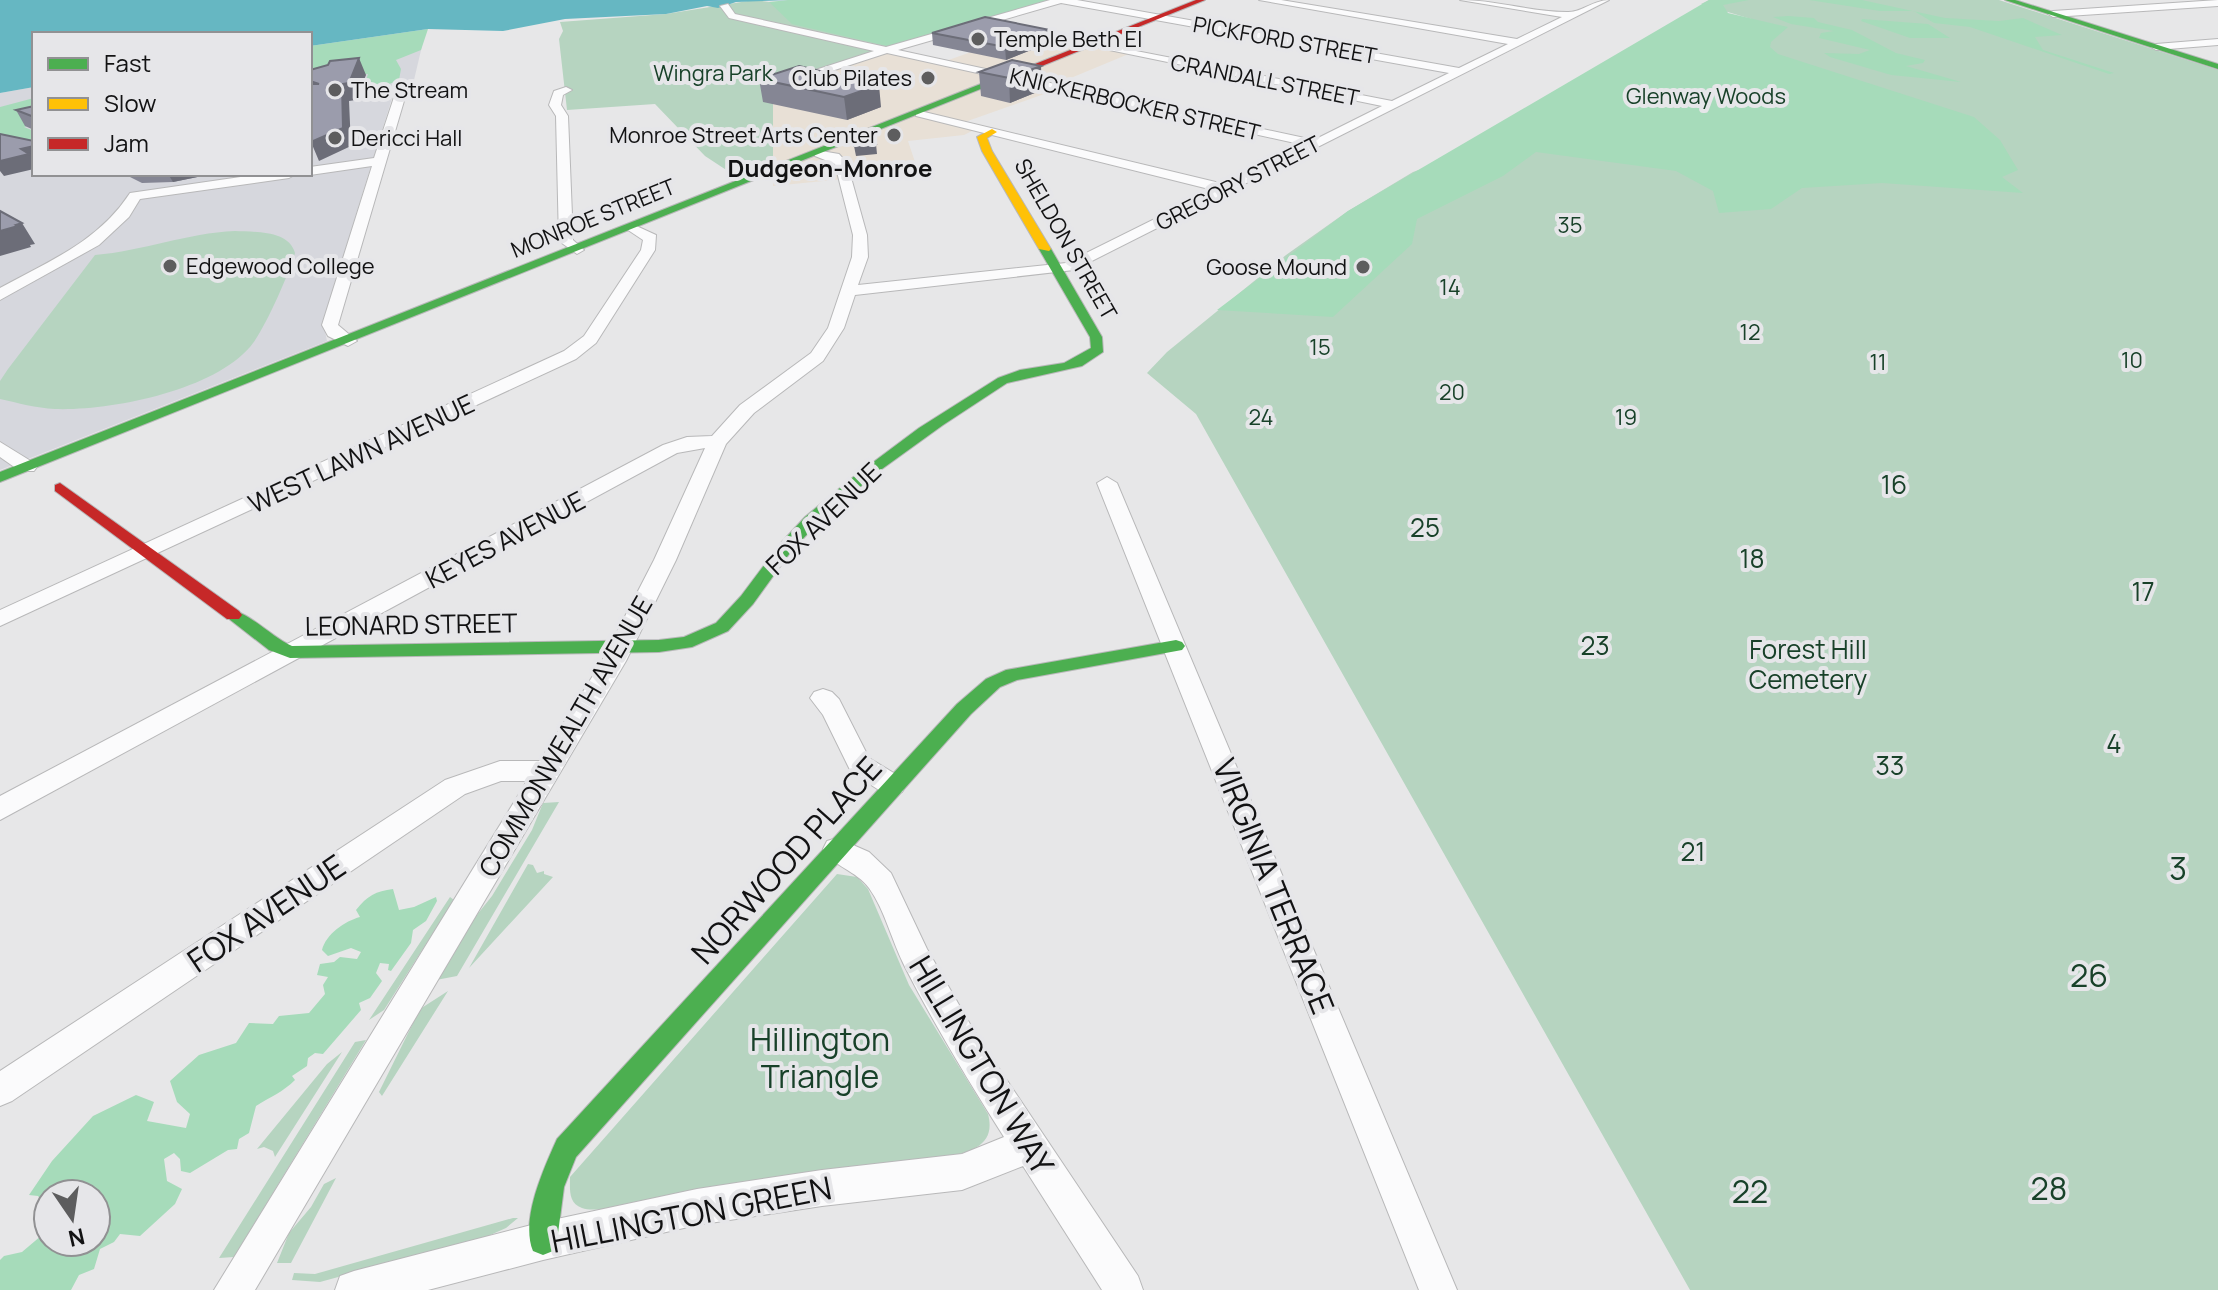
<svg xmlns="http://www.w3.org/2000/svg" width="2218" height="1290" viewBox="0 0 2218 1290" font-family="Manrope,sans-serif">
<rect width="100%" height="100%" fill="#e7e7e8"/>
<path fill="#e8e0d6" d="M1044,32l53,10 -5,2 39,9 -77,32 7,3 -99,35 16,5 -14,7 -56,6 7,21 -64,6 3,10 -81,8v-90l30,-15 84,-31 56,12 42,-15z"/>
<path fill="#d6d7dd" d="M310,46h112l-8,34 -17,2 -4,13 -70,226 4,20 -327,129v-377l34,-6v87h276z"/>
<path fill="#b6d4c0" d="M754,0l15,2 282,-2 -238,72 -40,25v69l-33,13 -35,-23 -50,-52 -88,6 -8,-71 4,-8 -3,-9 106,-8z
M1709,0h290l219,70v1220h-528l-494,-876 -49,-41 20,-21 119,-97 62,-44 65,-39 345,-121 20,-24 -77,-23z
M235,231c19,1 54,-1 60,22 -6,21 -31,78 -45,94 -38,44 -140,64 -195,62 -19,-1 -37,-6 -55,-10v-18l8,-12 87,-114c48,-4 92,-22 140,-24z
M559,802l-102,174 -21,4 36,-59 20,-25 40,-66 11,-27z
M528,864l5,1 4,8 7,-2v3l9,3 -84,91z
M837,874l20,3 11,12 41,96 79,129c8,30 -15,37 -40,43 -97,13 -197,21 -293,41 -17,3 -57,16 -73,10 -14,-5 -12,-19 -12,-31z
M450,897l4,3 -70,110 -15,10z
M448,991l-66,105 -3,-4 41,-83z
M366,1040l-132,217 -15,1 136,-216z
M342,1052l-67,105 -2,-6 -9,-4 -7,2 70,-85z
M336,1178l-45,85h-14l12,-30 22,-26 13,-23z
M513,1218h5l-12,10 -18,8 -168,46 -28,-2 2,-7 21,1z"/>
<path fill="#a6dbba" d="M788,0h254l7,1 -158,46 -99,-23 -23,-22z
M1709,0h40l-26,5 5,8 60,14 -17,15 -1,5 8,7 196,63 26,23 18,30 -16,7 21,16 -141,-10 -80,5 -31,21 -52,4 -6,-22 -37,-20 -140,-19 -33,24 -86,43 -5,25 -79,73 -116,-7 131,-99z
M1809,0h53l83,18 54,3 24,-3 39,17 -27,2 8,13 71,23 -5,1 -139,-47 -36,-4 -20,-12h-34z
M1788,16l26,2 4,4 34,8 44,23 29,7 -2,3 -17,3 55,16 -70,-7 -61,-18 -6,-4 35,1 11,-4 -51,-12 2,-5 13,-2 -43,-7 -18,-7z
M1862,19l66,5 22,14h-40l-49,-17z
M428,29l-7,21 -25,10 5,9 -2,11 -17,7 -19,2 5,-15 -58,8v-36z
M34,98v26l-10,3 10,4v12l-34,3v-39z
M393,889l6,21 15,-3 22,-10 1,4 -11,20 -13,9 -2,13 -20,28 -3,-1 1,-6 -9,-1 -4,10 6,8 -12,17 -11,5 2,7 -38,44 -8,-1 -7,5 -1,8 -15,10 3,4c-12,12 -25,17 -39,26l-7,27 -10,6 -2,10 -9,1 -38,23 -9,-2 -1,-12 -6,-6 -10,6 3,22 15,8 -7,15 -35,32 -20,-2 -6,8 -14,7 -6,20 -15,6 -8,15h-71v-30l4,-4 18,-4 26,-22v12h48v-48h-48v14l-10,-12 -9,-1 23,-34 41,-45 43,-21 18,7 -7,19 39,7 4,-14 -13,-12 -7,-21 29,-26 37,-12 13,-20 24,1 6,-8 30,-3 16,-19 -2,-9 5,-8 -11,-2 3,-11 14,-2 6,-5 17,2 4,-7 -10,-4 -23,8 -6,-6c4,-16 23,-29 38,-33l-4,-7c11,-14 20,-19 37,-21z"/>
<path fill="#66b7c2" d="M0,0h788l-52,2 -18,6 -11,-2 -41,8 -101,5 -62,12 -75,-2 -118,17v-12h-276v53l-34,6z"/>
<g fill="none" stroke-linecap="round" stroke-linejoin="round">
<g stroke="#b8b8b9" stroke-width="2">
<path id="street" d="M1050,0h27l382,68 49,-24 -249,-44h22l236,39 45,-22 -102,-17c36,0 72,12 107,12 14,1 26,-12 42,-12l-535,270 -219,25 -11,33 -21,33 -69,52 -28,31 -50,116 -50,101 -371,629h-41l313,-509h-26l-36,13 -453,307 -12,5v-35l445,-291 55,-19h40l62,-100 52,-101 51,-112 -28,5 -677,367v-24l663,-351 24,-8 25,-1 28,-31 71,-52 17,-25 24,-71 1,-22 -18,-71 -20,-8v-6l24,4 8,9 20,72 1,22 -10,28 208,-22 147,-73 -297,-74v-6l308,74 80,-39 -417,-92 -80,26 -4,-1v-4l71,-23 -145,-33 -9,-12 8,-2 7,10 9,2 142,31zM1061,3l388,70 -57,28 -302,-59 -5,3 297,61 -68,34 -416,-90z
M2218,0v6l-165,11 -5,-3 5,-3z
M2218,39v6l-62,5 -5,-3 5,-3z
M399,82l10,2 -71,241 19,16 -9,5 -20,-10 -6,-11 50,-159 -62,9 -4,-1h4v-7l64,-9z
M566,87l6,3 -9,5 -2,10 7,11 5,124 11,10 -7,4 -18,-13 -3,-125 -7,-11 5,-14z
M261,174h35l-7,4 -149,21 -11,18 -30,28 -99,55v-12c49,-27 98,-46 130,-95z
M632,224l24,11 -1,15 -59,93 -20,16 -576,267v-16l564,-259 20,-15 57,-86 2,-10 -18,-12z
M0,442l34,21 3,4 -3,4h-14l-20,-14z
M1107,477l10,6 340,807h-38l-322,-807z
M823,689l9,3 7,7 30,59 33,20 4,7 -4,7 -10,3 -10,-3 -31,-20 -28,-57 -13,-17 4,-6z
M837,838l32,14 22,21 36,76 47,82 164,245 5,14h-41l-79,-124 -61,24 -140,16 -125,19 -154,35 -115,30h-93l5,-14 14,-5 189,-49 154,-33 125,-19 140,-16 42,-17c-35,-55 -69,-111 -99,-170 -13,-25 -20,-57 -36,-79 -12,-17 -37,-22 -46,-39l4,-8z"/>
</g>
<g stroke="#b8b8b9" stroke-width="2">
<path id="fast" d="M2005,0h10l203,64v5z
M1021,68l7,2 -1028,412v-10z
M1045,246l6,3 51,88 1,15 -21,14 -75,17 -64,42 -68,49 -58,50 -25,26 -39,54 -25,27 -36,16 -33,5 -369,6 -21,-8 -45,-35 3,-4c18,-4 46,28 65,35l367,-6 25,-3 32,-14 25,-27 39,-52 25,-27 47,-39 67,-50 79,-50 22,-8 44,-7 27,-15 -1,-11 -51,-88z
M1176,640l6,2 3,4 -3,4 -165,30 -17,7 -29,27 -395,443 -12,30 -7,54 -4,10 -10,4 -10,-4c-13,-31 11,-83 24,-112l400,-435 29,-25 20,-9z"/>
</g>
<g stroke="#b8b8b9" stroke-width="2">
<path id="slow" d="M992,129l5,3 -10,6 5,13 59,98 -2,2 -10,-2 -57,-98 -5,-14z"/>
</g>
<g stroke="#b8b8b9" stroke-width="2">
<path id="jam" d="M1196,0h9l-178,72 -7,-2z
M60,483l179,128 3,4 -3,4h-12l-172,-128v-6z"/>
</g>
<use href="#street" fill="#fbfbfc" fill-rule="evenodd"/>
<use href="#fast" fill="#4caf50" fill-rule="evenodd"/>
<use href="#slow" fill="#ffc107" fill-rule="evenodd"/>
<use href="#jam" fill="#c62828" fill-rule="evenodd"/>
</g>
<path fill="#858694" d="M932,33l119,9 -45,18 -73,-15z
M1012,60l30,30 -32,13 -29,-7 -2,-24z
M799,66l82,41 -34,13 -84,-18 -4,-23z
M34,106v24l-9,-4 -9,-16z
M124,174h88l-39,8 -31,1z"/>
<path fill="#6c6d78" d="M1050,30l1,12 -45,18 -1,-13z
M359,58l7,17 -10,25 -7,1 2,45 -32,15 -8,-19 31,-58z
M1041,66l1,24 -32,13 -1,-25z
M879,85l2,22 -34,13 -3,-23z
M876,144l1,10 -21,2 -2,-10z
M34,146v23l-30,7 -4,-5v-10l21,-12z
M168,174h44l-39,8z
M22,223l13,21 -5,1 1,2 -31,9v-25z"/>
<path fill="#9b9cac" stroke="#6c6d78" stroke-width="2" d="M985,17l65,13 -45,17 -73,-14z
M359,58l-10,25 -7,1 1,44 -32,14 1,-58h7l-9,-3v-11l18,-5 2,-4z
M1012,60l29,6 -32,12 -30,-6z
M799,66l80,19 -35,12 -85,-18z
M34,106v11l-18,-7z
M871,129l5,15 -22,2 -2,-9z
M0,134l34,7v5l-13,3 8,5 -29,7z
M0,211l22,12 -6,2 2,1 -18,5z"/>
<g fill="#5d5d5e" stroke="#e6e6e9" stroke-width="3">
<circle cx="978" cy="39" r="8"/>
<circle cx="928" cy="78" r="8"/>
<circle cx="335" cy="90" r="8"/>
<circle cx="894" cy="135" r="8"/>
<circle cx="335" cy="138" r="8"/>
<circle cx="170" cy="266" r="8"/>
<circle cx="1363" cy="267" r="8"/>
</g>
<g text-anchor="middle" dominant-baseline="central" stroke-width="8" stroke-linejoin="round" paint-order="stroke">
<g font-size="22" fill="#121213" stroke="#e6e6e9" text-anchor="start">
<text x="994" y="39">Temple Beth El</text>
<text x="912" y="78" text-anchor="end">Club Pilates</text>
<text x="351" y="90">The Stream</text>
<text x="878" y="135" text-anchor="end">Monroe Street Arts Center</text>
<text x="351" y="138">Dericci Hall</text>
<text x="186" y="266">Edgewood College</text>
<text x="1347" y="267" text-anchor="end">Goose Mound</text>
</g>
<g font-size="22" fill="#121213" stroke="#e6e6e9">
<text transform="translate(1285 40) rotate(10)">PICKFORD STREET</text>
<text transform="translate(1265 80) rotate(11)">CRANDALL STREET</text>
<text transform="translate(1135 104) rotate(13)">KNICKERBOCKER STREET</text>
<text transform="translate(1238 183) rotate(-27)">GREGORY STREET</text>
<text transform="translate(593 218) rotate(-22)">MONROE STREET</text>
<text transform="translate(1066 239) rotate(60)">SHELDON STREET</text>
</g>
<g font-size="22" fill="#184129" stroke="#e6e6e9">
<text x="713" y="73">Wingra Park</text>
<text x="1706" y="96">Glenway Woods</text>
<text x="1570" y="225">35</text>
<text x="1450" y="287">14</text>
<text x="1750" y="332">12</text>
<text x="1320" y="347">15</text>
<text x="2132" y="360">10</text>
<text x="1878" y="362">11</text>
<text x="1452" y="392">20</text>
<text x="1261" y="417">24</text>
<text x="1626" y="417">19</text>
</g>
<g font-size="24" font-weight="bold" fill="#121213" stroke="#e6e6e9">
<text x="830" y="167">Dudgeon-Monroe</text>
</g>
<g font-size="26" fill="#121213" stroke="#e6e6e9">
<text transform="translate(361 453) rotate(-25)">WEST LAWN AVENUE</text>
<text transform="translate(823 518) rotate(-44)">FOX AVENUE</text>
<text transform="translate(505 539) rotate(-28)">KEYES AVENUE</text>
<text transform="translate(411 624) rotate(-1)">LEONARD STREET</text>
<text transform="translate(565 736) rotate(-60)">COMMONWEALTH AVENUE</text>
</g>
<g font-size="26" fill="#184129" stroke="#e6e6e9">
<text x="1894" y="484">16</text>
<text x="1425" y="527">25</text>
<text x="1752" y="558">18</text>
<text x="2143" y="591">17</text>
<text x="1595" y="645">23</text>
<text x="1808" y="649">Forest Hill<tspan x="1808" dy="30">Cemetery</tspan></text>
<text x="2114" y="743">4</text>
<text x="1890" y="765">33</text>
<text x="1693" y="851">21</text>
</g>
<g font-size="32" fill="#121213" stroke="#e6e6e9">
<text transform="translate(786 860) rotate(-48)">NORWOOD PLACE</text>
<text transform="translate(1274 886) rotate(68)">VIRGINIA TERRACE</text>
<text transform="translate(266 913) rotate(-34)">FOX AVENUE</text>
<text transform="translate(982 1065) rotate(59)">HILLINGTON WAY</text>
<text transform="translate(691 1214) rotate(-11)">HILLINGTON GREEN</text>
</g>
<g font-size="32" fill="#184129" stroke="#e6e6e9">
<text x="2178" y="868">3</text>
<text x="2089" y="975">26</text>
<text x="820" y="1039">Hillington<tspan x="820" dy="37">Triangle</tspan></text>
<text x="2049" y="1188">28</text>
<text x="1750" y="1191">22</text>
</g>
</g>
<rect x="32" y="32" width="280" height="144" fill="#e6e6e9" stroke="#919193" stroke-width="2"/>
<rect x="48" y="58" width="40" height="12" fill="#4caf50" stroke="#919193" stroke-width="2"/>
<text x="104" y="72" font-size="24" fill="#121213">Fast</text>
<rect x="48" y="98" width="40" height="12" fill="#ffc107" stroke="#919193" stroke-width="2"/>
<text x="104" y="112" font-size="24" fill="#121213">Slow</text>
<rect x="48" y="138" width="40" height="12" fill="#c62828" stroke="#919193" stroke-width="2"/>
<text x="104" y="152" font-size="24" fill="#121213">Jam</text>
<g transform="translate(72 1218) rotate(167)"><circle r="38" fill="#e6e6e9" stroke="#919193" stroke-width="2"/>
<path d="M0-6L14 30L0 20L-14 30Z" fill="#5d5d5e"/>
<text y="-12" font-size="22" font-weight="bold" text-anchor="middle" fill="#121213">N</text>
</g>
</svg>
